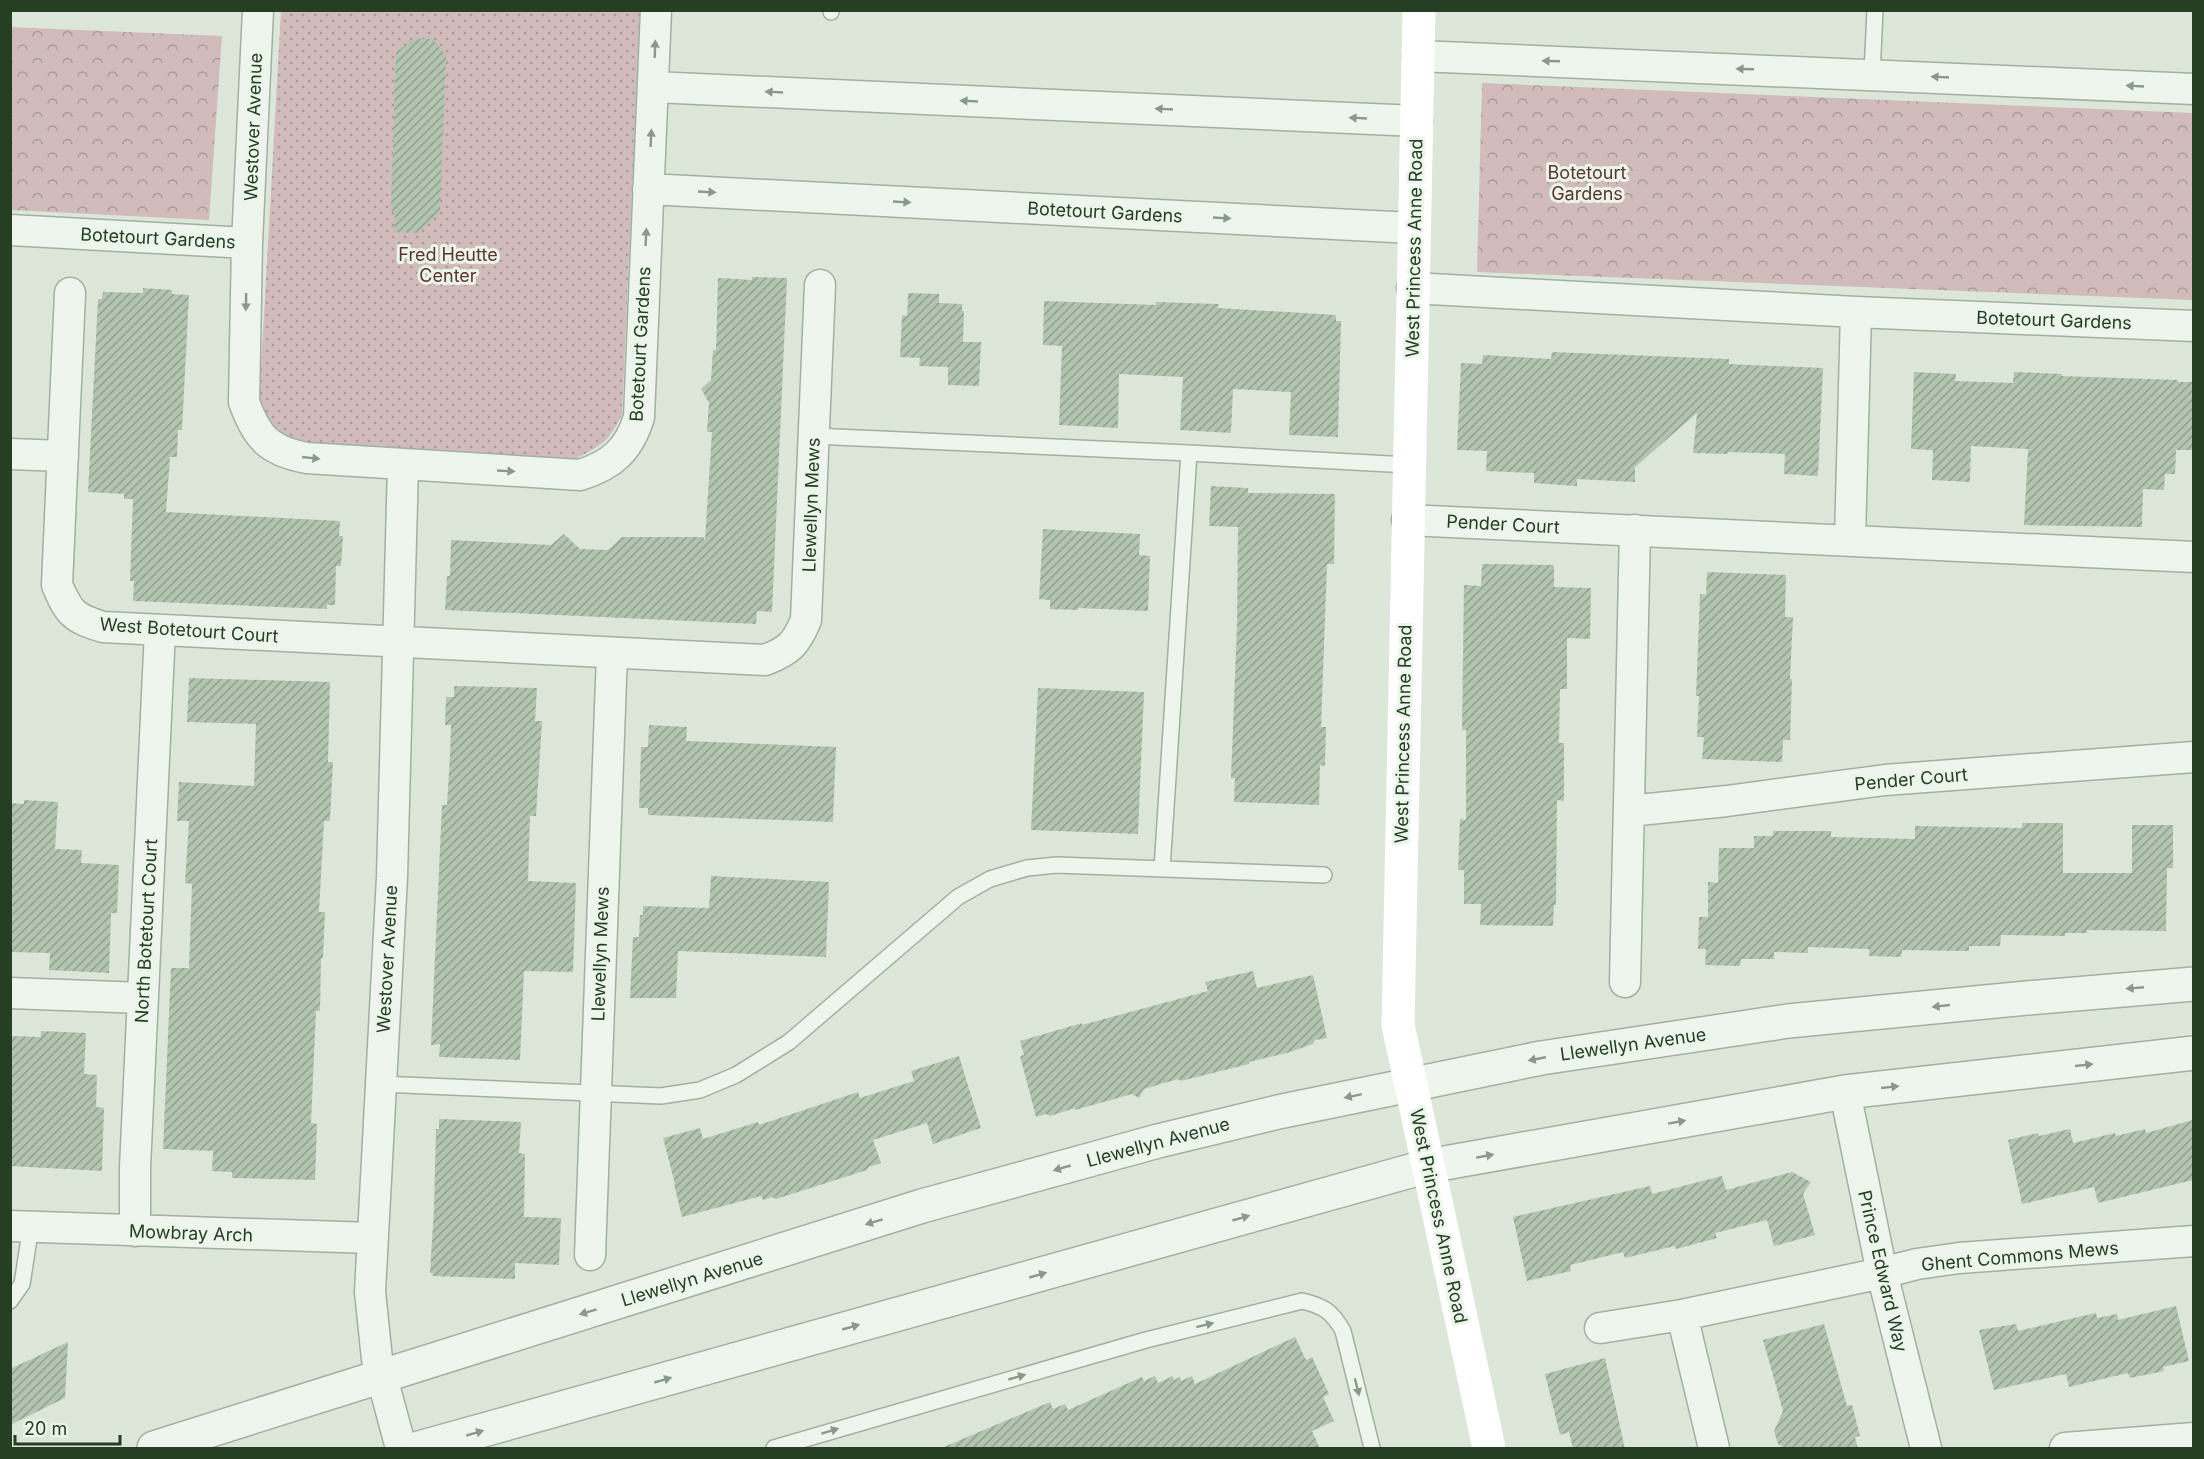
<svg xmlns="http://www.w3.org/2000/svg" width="2204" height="1459" viewBox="0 0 2204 1459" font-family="Inter,sans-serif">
<defs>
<pattern id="grass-dots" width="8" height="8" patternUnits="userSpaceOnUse" patternTransform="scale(1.5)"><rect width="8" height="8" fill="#d1bcbb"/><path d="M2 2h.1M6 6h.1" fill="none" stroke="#a99a98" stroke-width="1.8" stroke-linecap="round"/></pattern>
<pattern id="park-crowns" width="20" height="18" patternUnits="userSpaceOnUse" patternTransform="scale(1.5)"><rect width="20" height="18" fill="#d1bcbb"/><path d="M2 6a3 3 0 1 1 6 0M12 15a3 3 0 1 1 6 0" fill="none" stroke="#a99a98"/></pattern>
<pattern id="building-hatch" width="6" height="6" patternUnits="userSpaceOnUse" patternTransform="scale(1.5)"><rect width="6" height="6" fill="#b3c4b1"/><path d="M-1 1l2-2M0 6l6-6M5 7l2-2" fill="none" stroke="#91a190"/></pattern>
</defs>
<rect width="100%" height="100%" fill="#dce7da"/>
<path fill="url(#grass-dots)" d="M281,11h359l-18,403c-13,28 -20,31 -47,45l-272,-11c-24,-10 -36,-19 -44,-44z"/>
<path fill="url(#park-crowns)" d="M10,27l212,9 -13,184 -198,-10z
M1482,83l711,30v187l-716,-28z"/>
<path fill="url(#building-hatch)" d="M413,39h20l13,17 -6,156 -22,21 -24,-1 1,-17 -4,-6 5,-156z
M752,277l35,1 -15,334 -15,-1 -1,13 -311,-14 2,-34h3l1,-36 100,5 13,-11 16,15 28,1 14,-13h81l2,3 7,-108h-5l2,-29 -8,-14 10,-9 2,-30h3l2,-72 34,2z
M143,288l29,2v4l17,1 -7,135h-4l-1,27h-7l-4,55 174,9 -1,15h4l-2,30h-5l-1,39h-8v4l-194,-8 1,-20h-4l3,-82h-9v-5l-36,-2 10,-193h4l1,-7 40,1z
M908,293l31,1v9l23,1v7h2l-1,31h18l-2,44 -31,-1v-18l-29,-1 1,-8 -20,-1 2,-42 5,1z
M1044,301l112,4v-3l63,2 -1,4 118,7v6h5l-3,116 -49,-2 2,-43 -58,-3 -2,44 -51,-3 3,-53 -64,-3 -1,54 -59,-3 3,-79 -19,-1z
M1552,352l177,7v5l94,4 -5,108 -34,-2 1,-20 -57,-2v2l-35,-1 4,-40 -62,54v15l-58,-3v7l-43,-3v-10l-48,-2 1,-20 -30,-1 4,-87 21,1 1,-9 68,4z
M1914,372l42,2 -1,7 58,2 1,-11 48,2 -1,2 117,4v2h15v68h-17l-1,24h-10l-1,16 -21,-1 -1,38 -118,-2 4,-76 -57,-3 -1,36 -38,-2 1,-30 -22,-1z
M1211,486l37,2v5l87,1 -1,70h-7l-6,163h5l-1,39 -5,-1 -1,40 -85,-3 1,-24h-4l6,-153 1,-98 -29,-1z
M1043,529l97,5 -1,21 11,1 -2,55 -70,-3v2l-28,-1v-9l-11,-1z
M1482,564l72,1v22l37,1 -1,51 -23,-1v51h-7l-1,54h5v58l-7,-1 -1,105h-2l-1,21 -73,-1 1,-21h-17v-34h-6l2,-51 6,1v-90h-4l2,-145 17,1z
M1707,572l79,3 -1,42h8l-3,62h2l-2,61h-7l-1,22 -80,-3 2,-22h-7l2,-41h-3l4,-102 6,1z
M189,678l141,4 -2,80h5l-3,59h-6l-5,91h6l-2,46h-2l-1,53h-4l-5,112 6,1 -2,56 -83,-2v-6l-20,-1 1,-20 -50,-2 8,-181h18l3,-84 -7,-1 4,-62h-12l2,-39 75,4 2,-62 -69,-2z
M454,686l83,2 -2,33h7l-6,95h-6l-2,65 48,2 -3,89 -49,-1 -4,89 -81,-3 1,-13 -9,1 11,-240h5l3,-49 1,-31h-6l1,-28h8z
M1038,688l106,4 -6,142 -107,-4z
M649,725l38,2 -1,14 150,6 -3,75 -185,-7v-7h-9l2,-61h7z
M24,800l34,2 -3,47 27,1 -1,13 38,2 -2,48h-6l-2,60 -60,-3 1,-17 -40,-1v-149l14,1z
M2022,823h41v50h69v-48h41v43h-6l-1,63 -79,-1v3h-22v3l-64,-1 -1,11h-31v5l-67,-1 -1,7 -32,-1v-7l-61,-2v6l-34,-1v7h-33l-1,7 -35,-1 1,-16h-8l1,-32h9v-35l10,1 1,-35h35v-12h19v-5h58v6l84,2v-13l107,2z
M711,876l118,6 -3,75 -148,-6 -2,47h-46l3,-61h6l1,-22h3v-9l66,2z
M1253,971l4,17 56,-13 14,63 -12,2 -2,4 -26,9 -38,9v2l-68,17 -3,-2 -34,10 -5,9 -7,-4 -57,16v-2l-25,8 -4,-2 -10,3 -16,-61 4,-1 -4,-14 62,-18v2l126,-34 -3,-9z
M41,1031l45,2 -2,41 13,1 -1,32 8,1 -2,63 -92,-5v-130l31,1z
M959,1056l22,72 -48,16 -6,-21 -54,17 8,23 -12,4 -2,3 -91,29 -4,-2 -9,3 -2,-4 -79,21 -8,-33h1l-12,-46 37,-10 3,11 55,-17 1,3 99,-33 2,6 54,-17 -3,-10z
M439,1119l82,3 -2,31 6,1 -1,63 37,1 -2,47 -44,-2v16l-83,-3 1,-3h-3l4,-65 2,-79h3z
M2193,1120v60l-95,23 -4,-16 -72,17 -14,-64 30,-7 1,3 31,-7 3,14 42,-10 1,3 29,-7 1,4z
M1792,1172l19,10 -8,12 12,41 -41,11 -7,-26 -52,13 2,5 -41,11 -1,-3 -50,12 -2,-6 -53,13 1,6 -44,10 -14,-64 137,-31 2,8 70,-18 4,14z
M2176,1306l13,55 -26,6 1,4 -34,7 -2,-5 -59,14 -3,-13 -72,16 -15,-60 37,-6 2,7 78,-18 1,5 20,-4 1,6z
M1824,1324l23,82 5,-1 8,31 -5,1 3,12h-72l-8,-5 -4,-13 9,-20 -20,-71z
M1295,1337l11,23 6,-3 17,37 -6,3 11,24 -22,10 8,18h-381l111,-47 3,7 12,-5 3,6 74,-33 2,4 11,-5 3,7 15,-7 1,4 6,-3 1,4 11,-5 3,8z
M68,1342l-3,56 -55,27v-56z
M1605,1358l20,91h-52l-4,-17 -9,3 -15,-61z"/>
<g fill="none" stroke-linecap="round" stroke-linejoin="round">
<g stroke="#a1b1a0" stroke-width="18">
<path id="service" d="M831,12v-2
M1872,74l3,-64
M814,436l375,17 219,12
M1162,869l27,-416
M380,1084l281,12 39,-6 36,-15 53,-33 169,-145 32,-18 37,-11 30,-3 267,10
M10,1301l12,-17 9,-58
M774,1448l372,-108 156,-39c21,5 30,10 41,30l29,117"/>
</g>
<g stroke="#a1b1a0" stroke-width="33">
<path id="minor" d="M258,10l-11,233 -3,159c13,36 25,49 63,56l273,17c32,-10 49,-25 59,-58l17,-407
M1418,56l776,33
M653,87l764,34
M648,189l765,39
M10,230l237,13
M1412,288l444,24 338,14
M70,293l-13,292c12,28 16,33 46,42l662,33c24,-9 31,-16 41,-40l14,-335
M10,454l53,2
M1407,520l787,37
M1850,539l6,-227
M1629,811l98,-10 158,-21 309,-23
M1625,982l10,-452
M10,993l133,5
M1845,1092l37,181 44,175
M10,1226l361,12
M135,1231v-63l25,-538
M590,1255l22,-602
M1682,1315l32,133
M1600,1328l82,-13 200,-42 35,-9 42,-6 235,-17
M401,1448l-24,-89 -7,-67 22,-415 11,-412
M2065,1448l129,-10"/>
</g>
<g stroke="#a1b1a0" stroke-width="36">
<path id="tertiary" d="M154,1448l768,-242 236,-65 120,-29 263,-54 247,-37 239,-23 167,-14
M419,1448l1009,-282 417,-74 349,-39"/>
</g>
<use href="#service" stroke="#eef5ed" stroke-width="15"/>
<use href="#minor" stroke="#eef5ed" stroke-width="30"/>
<use href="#tertiary" stroke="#eef5ed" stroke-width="33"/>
<path stroke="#fff" stroke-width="33" d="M1419,10l-21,1015 91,423"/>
</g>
<defs><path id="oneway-solid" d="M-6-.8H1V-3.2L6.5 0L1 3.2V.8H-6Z" transform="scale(1.5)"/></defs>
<g fill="#8a9a88">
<use href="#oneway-solid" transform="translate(655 49) rotate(-88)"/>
<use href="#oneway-solid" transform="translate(1551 61) rotate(-178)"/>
<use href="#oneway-solid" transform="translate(1745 69) rotate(-178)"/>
<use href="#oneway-solid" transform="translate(1940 77) rotate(-177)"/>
<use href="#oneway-solid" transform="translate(2135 86) rotate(-177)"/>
<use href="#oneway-solid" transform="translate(774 92) rotate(-177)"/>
<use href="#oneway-solid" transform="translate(969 101) rotate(-177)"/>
<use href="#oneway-solid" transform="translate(1164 109) rotate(-177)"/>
<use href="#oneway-solid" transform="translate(1358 118) rotate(-177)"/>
<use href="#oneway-solid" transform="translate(651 138) rotate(-87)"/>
<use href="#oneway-solid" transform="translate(707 192) rotate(3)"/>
<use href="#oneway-solid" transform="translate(902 202) rotate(3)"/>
<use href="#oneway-solid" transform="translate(1222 218) rotate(3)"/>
<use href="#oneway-solid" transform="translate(646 237) rotate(-87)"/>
<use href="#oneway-solid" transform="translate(246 302) rotate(91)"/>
<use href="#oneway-solid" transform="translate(311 458) rotate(6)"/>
<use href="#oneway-solid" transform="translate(506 471) rotate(3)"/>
<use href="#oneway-solid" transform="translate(2135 988) rotate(175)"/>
<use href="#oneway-solid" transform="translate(1941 1006) rotate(174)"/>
<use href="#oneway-solid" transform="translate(1537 1059) rotate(169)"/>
<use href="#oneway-solid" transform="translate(2084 1065) rotate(-6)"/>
<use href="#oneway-solid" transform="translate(1890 1087) rotate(-6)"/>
<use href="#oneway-solid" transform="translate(1353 1096) rotate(168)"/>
<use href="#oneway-solid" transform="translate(1677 1122) rotate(-10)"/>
<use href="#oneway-solid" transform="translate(1485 1156) rotate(-10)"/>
<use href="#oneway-solid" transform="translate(1062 1168) rotate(164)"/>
<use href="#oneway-solid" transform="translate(1241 1218) rotate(-16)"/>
<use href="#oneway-solid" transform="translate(874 1222) rotate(163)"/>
<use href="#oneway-solid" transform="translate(1038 1275) rotate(-16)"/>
<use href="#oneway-solid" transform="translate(588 1312) rotate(163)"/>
<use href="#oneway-solid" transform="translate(1205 1325) rotate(-14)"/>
<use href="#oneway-solid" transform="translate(851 1327) rotate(-16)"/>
<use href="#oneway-solid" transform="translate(1017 1377) rotate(-16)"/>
<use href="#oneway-solid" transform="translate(663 1380) rotate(-16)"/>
<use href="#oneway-solid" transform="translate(1357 1387) rotate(76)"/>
<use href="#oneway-solid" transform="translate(830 1431) rotate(-17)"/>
<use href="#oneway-solid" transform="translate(475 1433) rotate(-16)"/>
</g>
<g text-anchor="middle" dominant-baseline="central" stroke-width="6" stroke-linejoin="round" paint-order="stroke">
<g font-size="18" fill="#253e24" stroke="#ebf5ea">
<text transform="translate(253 127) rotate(-88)">Westover Avenue</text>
<text transform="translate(1105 212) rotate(3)">Botetourt Gardens</text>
<text transform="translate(158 238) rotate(3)">Botetourt Gardens</text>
<text transform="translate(1414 248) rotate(-89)">West Princess Anne Road</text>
<text transform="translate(2054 320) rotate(2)">Botetourt Gardens</text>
<text transform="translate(640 344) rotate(-87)">Botetourt Gardens</text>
<text transform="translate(811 505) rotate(-88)">Llewellyn Mews</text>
<text transform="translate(1503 524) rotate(3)">Pender Court</text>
<text transform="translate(189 630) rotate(4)">West Botetourt Court</text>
<text transform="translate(1403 734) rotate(-89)">West Princess Anne Road</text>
<text transform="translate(1911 779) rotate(-5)">Pender Court</text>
<text transform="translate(146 931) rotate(-87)">North Botetourt Court</text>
<text transform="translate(600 954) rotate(-88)">Llewellyn Mews</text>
<text transform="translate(387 959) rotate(-87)">Westover Avenue</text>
<text transform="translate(1633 1044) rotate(-8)">Llewellyn Avenue</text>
<text transform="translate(1158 1142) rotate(-15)">Llewellyn Avenue</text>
<text transform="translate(1439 1216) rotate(78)">West Princess Anne Road</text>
<text transform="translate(191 1233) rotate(2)">Mowbray Arch</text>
<text transform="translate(2020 1256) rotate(-5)">Ghent Commons Mews</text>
<text transform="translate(1883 1271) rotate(77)">Prince Edward Way</text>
<text transform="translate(692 1279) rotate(-17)">Llewellyn Avenue</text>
</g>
<g font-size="18" fill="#5b3430" stroke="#ebf5ea">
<text x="1587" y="172">Botetourt<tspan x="1587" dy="21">Gardens</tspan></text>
<text x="448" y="254">Fred Heutte<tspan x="448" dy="21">Center</tspan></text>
</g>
</g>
<rect width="2204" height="1459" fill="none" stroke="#253e24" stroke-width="24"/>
<path d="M15 1435v9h105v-9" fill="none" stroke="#253e24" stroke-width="3"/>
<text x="24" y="1435" font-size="18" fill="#253e24" stroke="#ebf5ea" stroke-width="4.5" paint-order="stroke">20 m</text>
</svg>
